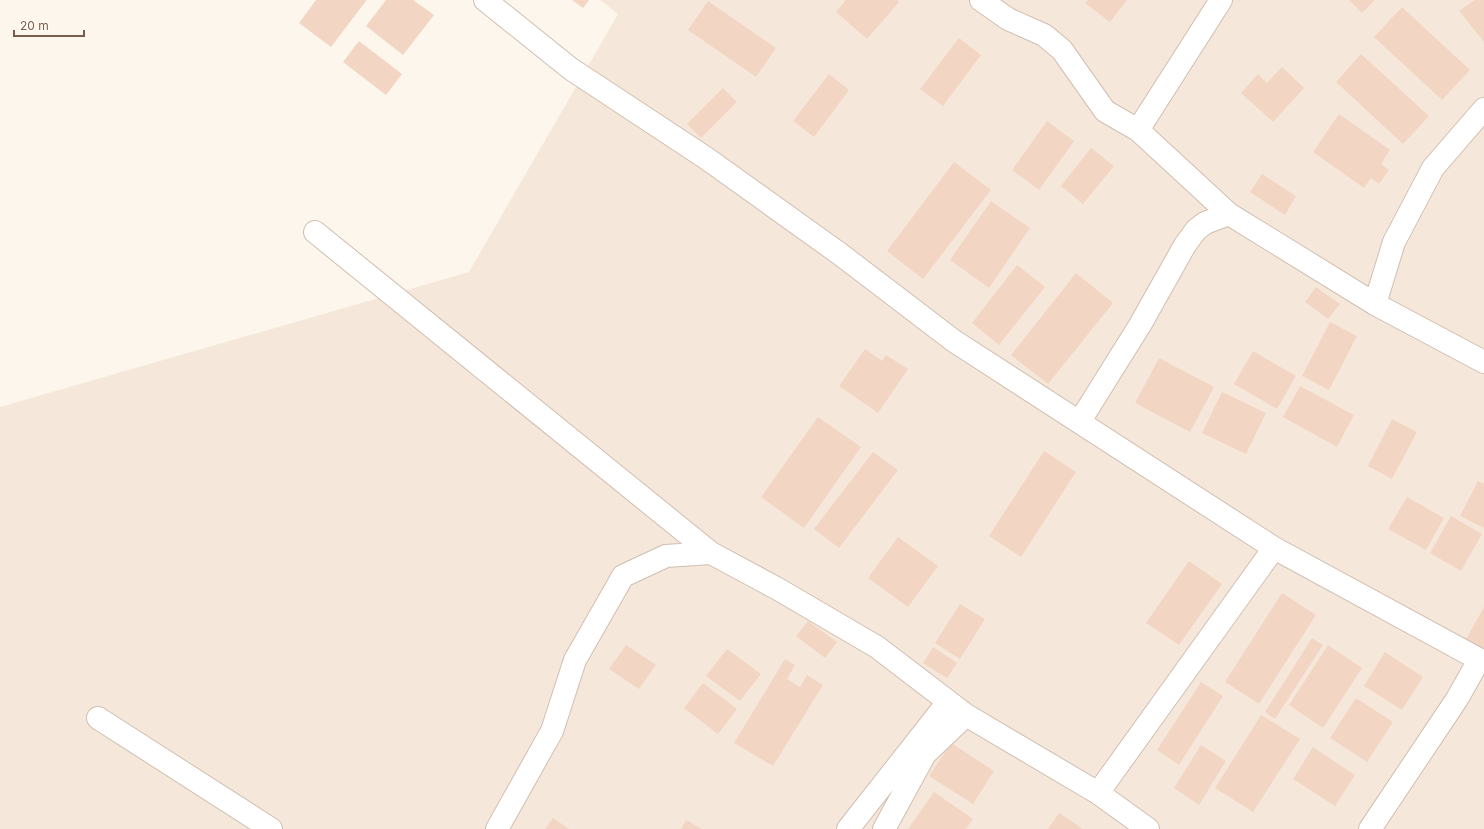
<svg xmlns="http://www.w3.org/2000/svg" width="1484" height="829" viewBox="0 0 1484 829" font-family="Inter,sans-serif">
<rect width="100%" height="100%" fill="#fdf6ec"/>
<path fill="#f5e8da" d="M600,0h884v829h-1484v-422l469,-135 149,-258z"/>
<path fill="#f3d5c3" d="M316,0h50v1l-35,46 -32,-24z
M386,0h27l21,15 -31,40 -37,-29z
M572,0h17l-6,8z
M846,0h51l2,2 -32,37 -31,-27z
M1088,0h39l-17,22 -25,-19z
M1349,0h26l-13,13z
M1475,0h9v42l-25,-31z
M708,1l68,47 -20,29 -68,-47z
M1402,7l68,63 -28,30 -68,-63z
M959,38l22,17 -38,51 -23,-17z
M359,41l43,33 -16,21 -43,-33z
M1361,54l68,62 -26,28 -67,-62z
M1282,67l22,21 -31,34 -32,-29 17,-19 9,9z
M829,74l20,16 -35,47 -21,-16z
M723,88l14,14 -36,36 -14,-14z
M1339,114l51,36 -9,14 8,6 -10,14 -8,-6 -7,10 -51,-36z
M1047,121l27,20 -35,49 -27,-20z
M1091,148l23,18 -31,38 -22,-18z
M954,162l37,28 -68,89 -36,-28z
M1262,174l34,22 -11,19 -35,-23z
M991,201l39,27 -41,60 -39,-28z
M1017,265l28,22 -46,58 -27,-22z
M1076,273l37,30 -65,81 -37,-29z
M1316,287l24,17 -12,15 -23,-17z
M1330,322l27,14 -28,54 -27,-14z
M865,349l17,12 4,-6 22,14 -30,44 -39,-27z
M1253,351l43,25 -19,33 -43,-25z
M1159,358l55,29 -24,45 -55,-29z
M1300,386l54,29 -17,32 -54,-30z
M1222,392l44,21 -20,41 -44,-21z
M818,417l43,30 -57,81 -43,-31z
M1392,419l25,13 -25,47 -24,-13z
M1044,451l32,21 -55,85 -32,-21z
M873,452l25,18 -59,78 -25,-19z
M1478,481l6,3v44l-24,-12z
M1407,497l37,21 -18,32 -38,-21z
M1451,516l31,18 -21,37 -31,-18z
M898,537l40,29 -30,41 -40,-29z
M1189,561l33,23 -43,61 -33,-22z
M1282,593l34,22 -57,89 -34,-22z
M960,604l25,15 -25,40 -25,-16z
M1484,607v44l-19,-10z
M808,621l29,21 -12,16 -29,-22z
M1312,638l11,7 -48,74 -10,-7z
M626,645l30,20 -17,24 -30,-20z
M1328,645l34,23 -39,60 -34,-23z
M933,647l24,16 -10,15 -24,-15z
M727,649l34,25 -21,27 -34,-25z
M1385,652l38,25 -21,33 -38,-24z
M785,659l10,6 -8,14 13,8 7,-12 16,10 -50,81 -39,-23z
M1201,682l22,14 -44,69 -22,-15z
M703,683l34,26 -19,25 -34,-26z
M1356,698l37,24 -26,40 -37,-24z
M1261,715l39,24 -47,73 -38,-24z
M951,743l43,28 -21,33 -44,-28z
M1201,745l25,16 -27,44 -25,-17z
M1313,747l42,28 -20,31 -42,-27z
M934,792l39,27 -7,10h-58z
M1059,813l24,16h-35z
M553,818l16,11h-24z
M686,820l16,9h-21z"/>
<g fill="none" stroke-linecap="round" stroke-linejoin="round">
<g stroke="#d1beb0" stroke-width="24">
<path id="minor" d="M485,0l86,69 135,89 134,96 114,87 320,207 210,114
M981,0l27,19 36,16 18,15 43,61 33,19 91,84 146,90 109,58
M1138,130l83,-130
M315,232l396,321
M1375,304l19,-62 39,-74 51,-59
M1080,421l60,-96 45,-80 11,-15 9,-7 24,-9
M98,718l173,111
M1098,793l176,-245
M497,829l55,-98 23,-71 48,-84 43,-20 45,-3 67,36 99,58 89,68 132,78 50,36
M848,829l100,-127
M884,829l41,-75 41,-39
M1370,829l87,-130 22,-39"/>
</g>
<use href="#minor" stroke="#fff" stroke-width="22"/>
</g>
<path d="M14 30v6h70v-6" fill="none" stroke="#7a5c4d" stroke-width="2"/>
<text x="20" y="30" font-size="12" fill="#7a5c4d" stroke="#fffaf3" stroke-width="3" paint-order="stroke">20 m</text>
</svg>
